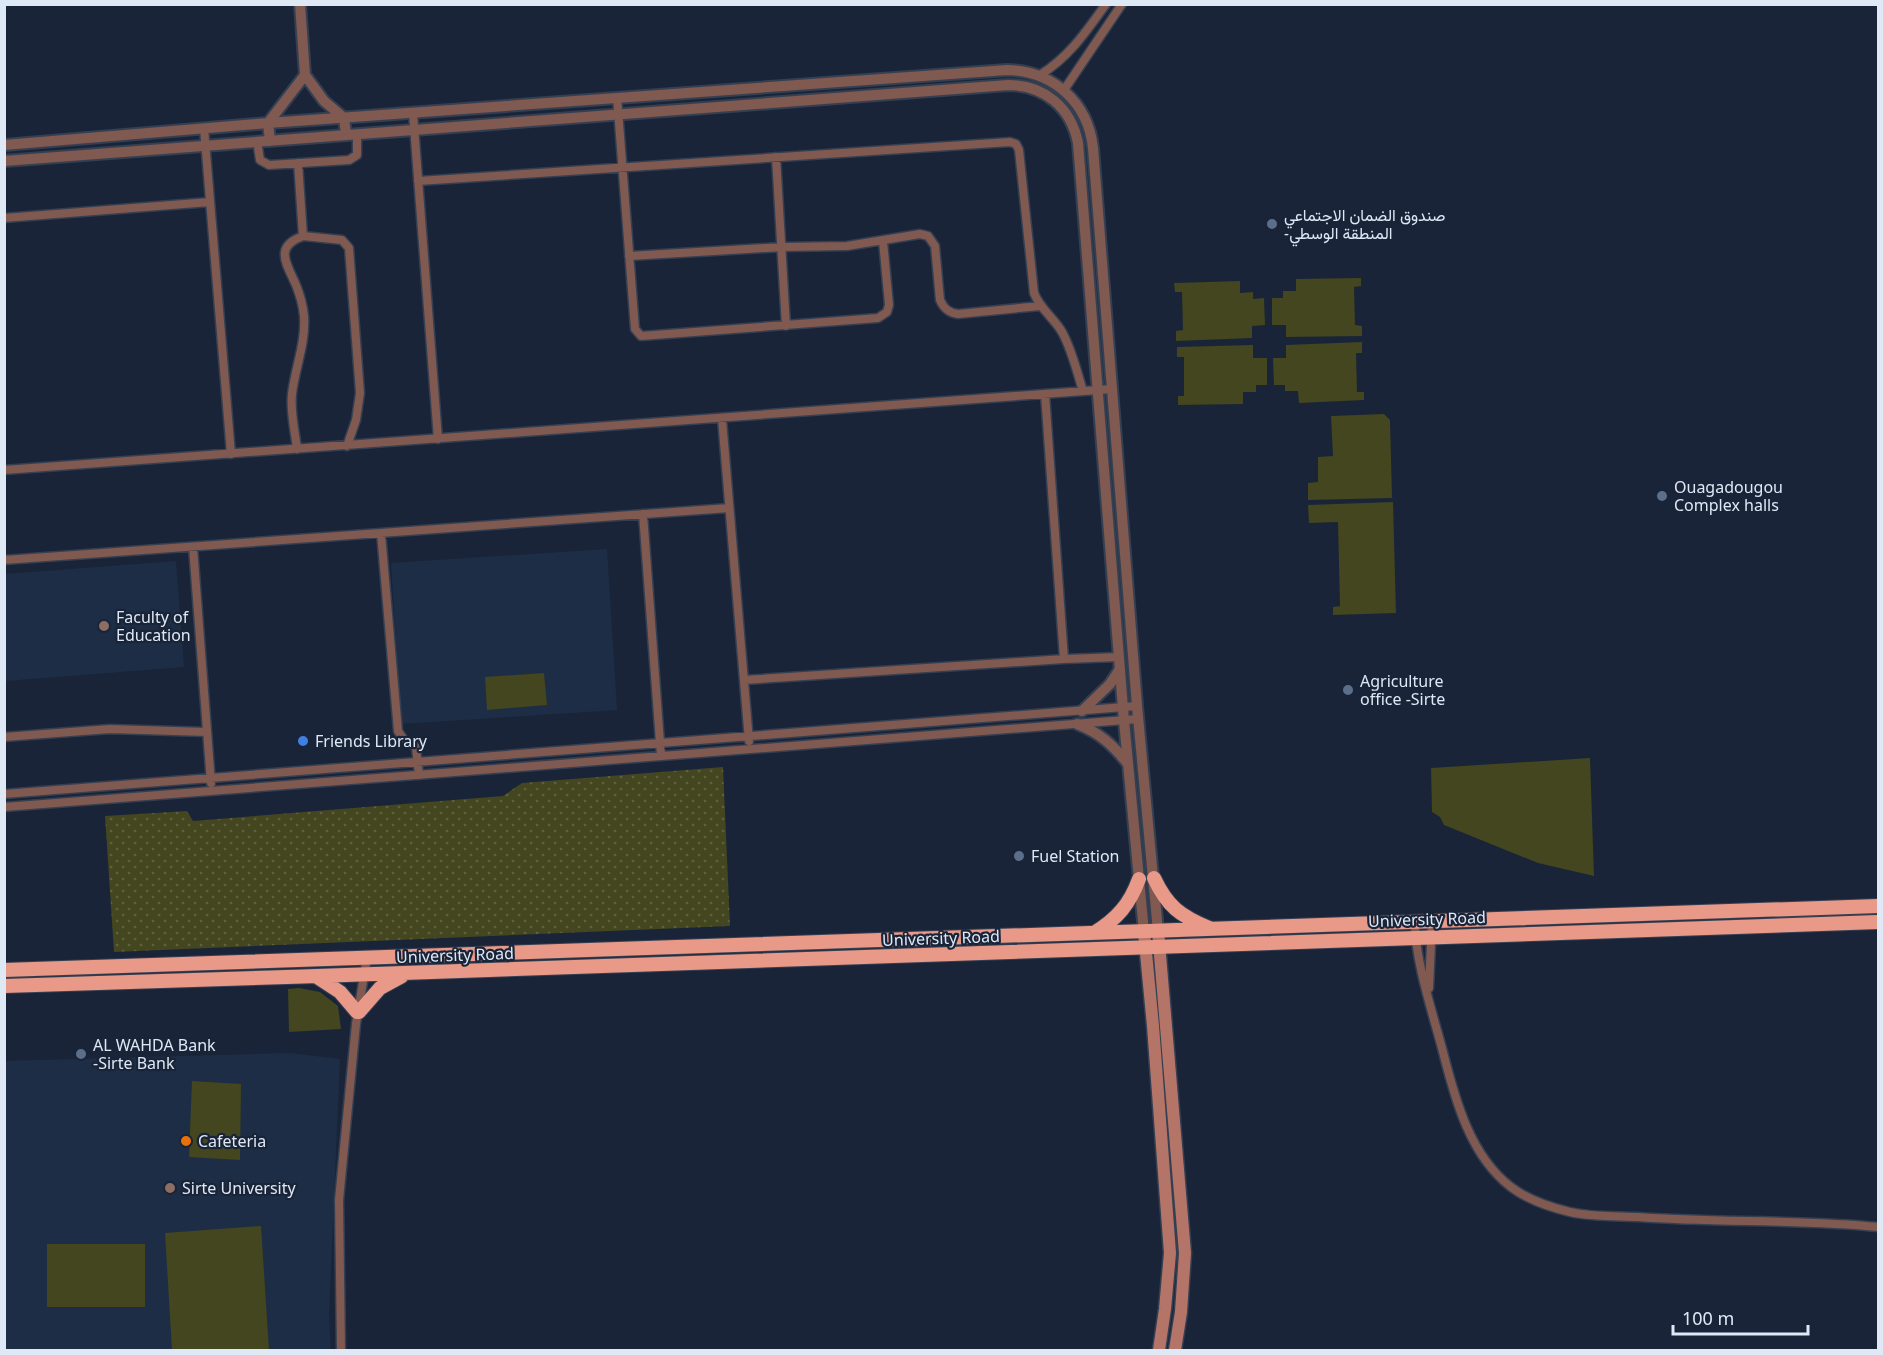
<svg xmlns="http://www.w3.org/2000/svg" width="1883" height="1355" viewBox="0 0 1883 1355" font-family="'Noto Sans',Vazirmatn,sans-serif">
<defs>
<pattern id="park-dots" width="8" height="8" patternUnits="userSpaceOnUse" patternTransform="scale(1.5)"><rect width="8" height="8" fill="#43461e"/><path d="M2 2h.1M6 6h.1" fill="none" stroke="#5e613f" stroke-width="1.8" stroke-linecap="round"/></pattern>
</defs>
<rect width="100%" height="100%" fill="#192438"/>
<path fill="#1e2d46" d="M607,549l10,161 -216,14 -10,-161z
M176,561l8,106 -179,14v-107z
M290,1053l50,6 -11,255 2,36h-326l-1,-289z"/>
<path fill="#43461e" d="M1361,278v8l-7,1 1,38 7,1v10l-76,1v-12h-14v-27h11v-7h13v-12z
M1240,281v12l13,-1v7l11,-1 1,27 -13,1v12l-76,3v-10l7,-1 -1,-38h-7l-1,-9z
M1362,342v11h-6l1,39h7v8l-65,3 -1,-12h-13v-6h-11l-1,-27h13v-13z
M1253,345v13h14v27h-11v7h-13v12l-65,1v-9h6v-39h-7v-10z
M1384,414l6,6 2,78 -84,2v-17l10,-1v-25l15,-1 -2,-40z
M1393,502l3,111 -63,2v-8l7,-1 -2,-84 -29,1 -1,-18z
M544,673l3,32 -60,5 -2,-33z
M1590,758l4,118 -56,-13 -94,-38 -4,-8 -8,-5 -1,-44z
M299,988l21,4 18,14 3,23 -52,3 -1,-43z
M192,1081l49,3 -1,76 -51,-3z
M261,1226l8,124h-97l-7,-117z
M47,1244h98v63h-98z"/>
<path fill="url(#park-dots)" d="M723,767l7,159 -616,26 -9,-136 82,-5 6,10 310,-25 19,-13z"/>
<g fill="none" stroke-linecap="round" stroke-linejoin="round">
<g stroke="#353f52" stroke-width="11">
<path id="minor" d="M1040,75c29,-18 46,-43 66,-71
M1064,90l58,-86
M617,97l18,232 6,7 237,-18 9,-6 2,-7 -6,-64
M413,113l25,326
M204,128l27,326
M257,141l3,19 9,5 80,-5 8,-5v-21
M776,157l10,169
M418,181l592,-39 6,2 3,6 15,143c6,16 20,25 28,39 10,18 15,40 21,59
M4,218l206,-16
M303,236l39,4 7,8 11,145 -4,27 -9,26
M629,256l153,-9 65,-1 73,-12 8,2 7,10 5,54c4,9 9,13 18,14l82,-8
M1045,394l19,265
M722,419l27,322
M297,449c-2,-18 -7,-37 -5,-55 3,-26 14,-51 12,-78 -1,-11 -4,-21 -8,-31 -9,-21 -23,-38 7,-49l-5,-73
M4,470l1108,-81
M643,514l18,242
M381,533l17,198 6,9 12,7 3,28
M193,547l18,236
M4,560l725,-52
M744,680l320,-21 55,-2
M4,737l106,-8 97,3
M4,794l1133,-88
M4,807l1134,-88
M1415,923c0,38 18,91 28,129 12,47 27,104 68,135 17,13 38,20 59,25 21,5 46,4 68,5 80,6 160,2 240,10
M1429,988l3,-65
M341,1350l-2,-150 17,-176 11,-66"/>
</g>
<g stroke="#353f52" stroke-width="14">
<path id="tertiary" d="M300,4l5,71 19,26 20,17 2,16
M270,141l-2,-18 37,-48
M4,145l264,-22 739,-53c46,1 81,32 86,78l44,558 21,225
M4,161l1004,-76c36,0 63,22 70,58l46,578 20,211
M1082,711l28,-27 10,-15
M1077,724c23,9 36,21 51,40"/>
</g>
<g stroke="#353f52" stroke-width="15">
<path id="secondary" d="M1158,931l27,322 -4,59 -6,38
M1144,932l9,94 17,227 -5,56 -6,41"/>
</g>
<g stroke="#353f52" stroke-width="16">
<path id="trunk" d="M1154,878c13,28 26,38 55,50
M1094,933c23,-14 36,-29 45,-54
M4,970l1874,-64
M317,977l23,15 17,20
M4,986c625,-19 1250,-45 1874,-64
M359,1012l21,-24 22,-12"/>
</g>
<use href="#minor" stroke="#805950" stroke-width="8"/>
<use href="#tertiary" stroke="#805950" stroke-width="10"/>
<use href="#secondary" stroke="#b47568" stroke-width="12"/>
<use href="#trunk" stroke="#e89988" stroke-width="14"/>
</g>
<g fill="#5c6f8a" stroke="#192438" stroke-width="2">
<circle cx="1272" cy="224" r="6"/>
<circle cx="1662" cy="496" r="6"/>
<circle cx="1348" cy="690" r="6"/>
<circle cx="1019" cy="856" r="6"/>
<circle cx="81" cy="1054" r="6"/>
</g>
<g fill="#8d6e63" stroke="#192438" stroke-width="2">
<circle cx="104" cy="626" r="6"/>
<circle cx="170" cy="1188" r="6"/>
</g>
<circle fill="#3f7fe0" stroke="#192438" stroke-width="2" cx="303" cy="741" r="6"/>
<circle fill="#e8710a" stroke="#192438" stroke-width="2" cx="186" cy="1141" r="6"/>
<g text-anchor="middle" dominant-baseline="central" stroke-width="4.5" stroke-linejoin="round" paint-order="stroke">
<g font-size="16" fill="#dfe8f5" stroke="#192438" text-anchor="start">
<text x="1284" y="215">صندوق الضمان الاجتماعي<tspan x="1284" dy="18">-المنطقة الوسطي</tspan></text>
<text x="1674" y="487">Ouagadougou<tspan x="1674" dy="18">Complex halls</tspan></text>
<text x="116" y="617">Faculty of<tspan x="116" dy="18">Education</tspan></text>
<text x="1360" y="681">Agriculture<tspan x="1360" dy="18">office -Sirte</tspan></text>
<text x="315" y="741">Friends Library</text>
<text x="1031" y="856">Fuel Station</text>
<text x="93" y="1045">AL WAHDA Bank<tspan x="93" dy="18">-Sirte Bank</tspan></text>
<text x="198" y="1141">Cafeteria</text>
<text x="182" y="1188">Sirte University</text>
</g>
<g font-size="16" fill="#dfe8f5" stroke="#192438">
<text transform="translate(1427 919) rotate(-2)">University Road</text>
<text transform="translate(941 938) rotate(-2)">University Road</text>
<text transform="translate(455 955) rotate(-2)">University Road</text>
</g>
</g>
<rect width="1883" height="1355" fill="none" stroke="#dfe8f5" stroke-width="12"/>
<path d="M1673 1325v9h135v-9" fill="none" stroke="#dfe8f5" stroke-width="3"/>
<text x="1682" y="1325" font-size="18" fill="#dfe8f5" stroke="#192438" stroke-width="4.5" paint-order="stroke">100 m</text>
</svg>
